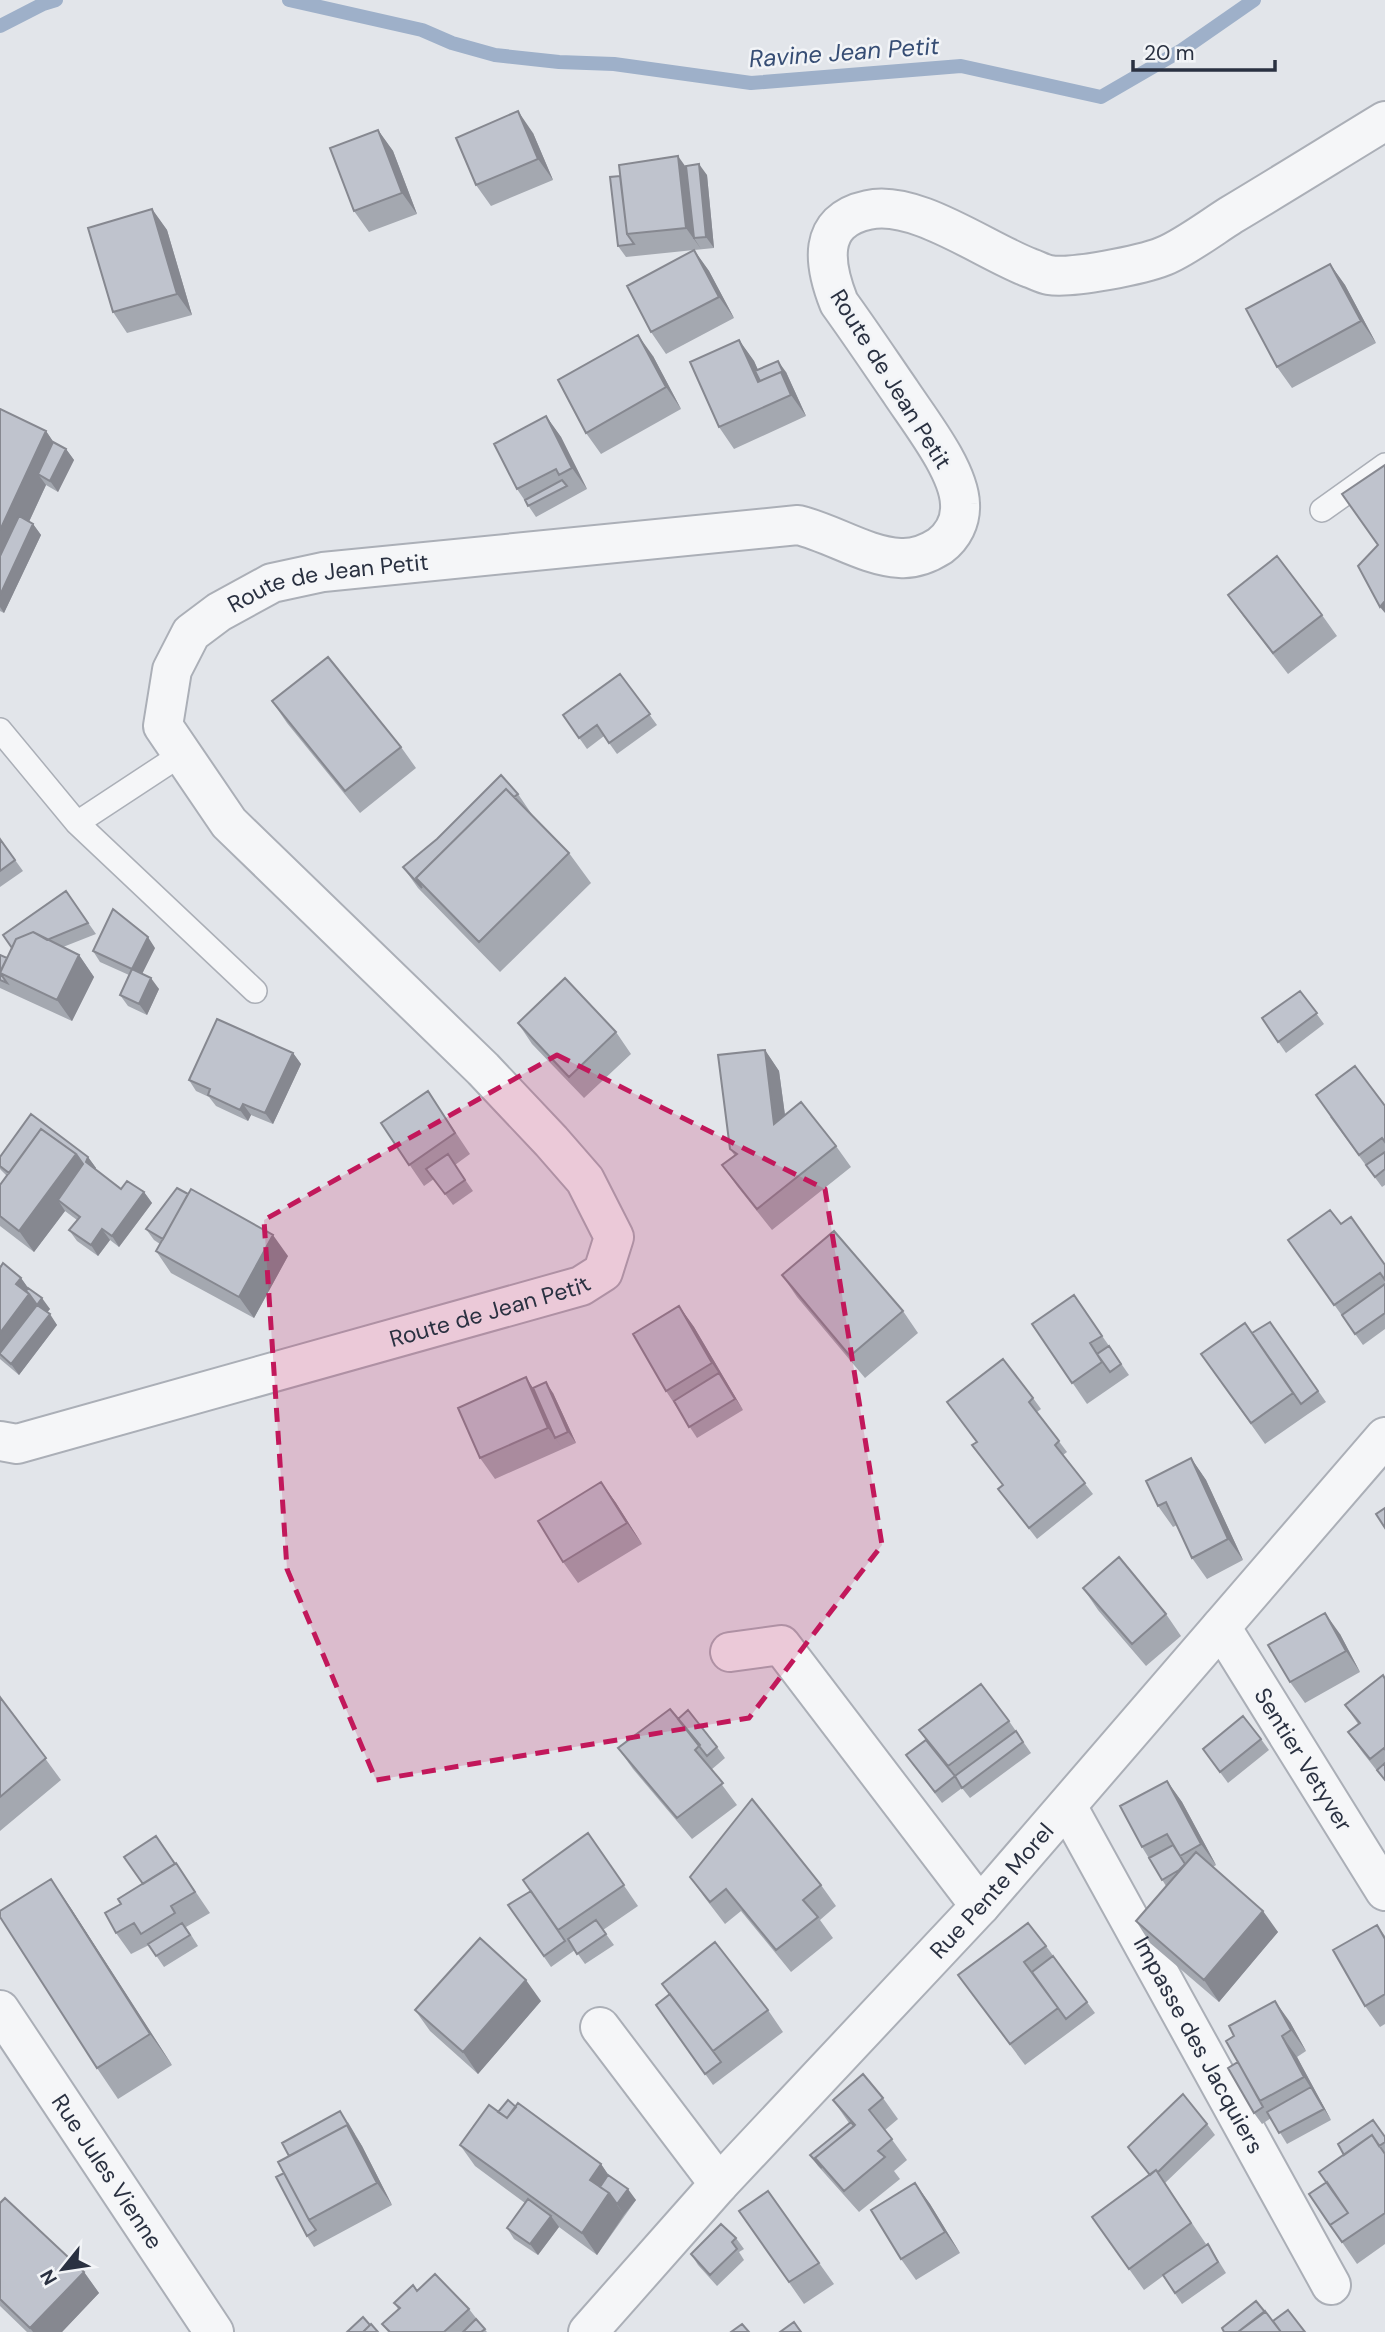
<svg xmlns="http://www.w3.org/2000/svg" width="1385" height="2332" viewBox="0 0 1385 2332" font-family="'DM Sans',sans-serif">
<rect width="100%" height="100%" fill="#e2e5ea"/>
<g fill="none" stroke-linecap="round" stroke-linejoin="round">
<path stroke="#9eb0c9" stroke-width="14" d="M289,0l133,30 30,13 43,12 64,7 55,2 137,19 210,-17 140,31 81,-47 72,-50
M0,26l43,-22 13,-4"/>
<g stroke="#abafb7" stroke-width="26">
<path id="service" d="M1322,510l63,-45
M0,730l77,93 178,168
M77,823l105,-69"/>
</g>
<g stroke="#abafb7" stroke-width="42">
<g id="minor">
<path id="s1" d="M1221,1627l164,264"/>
<path d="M730,1652l51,-7 199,261"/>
<path id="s2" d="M1067,1806l264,479"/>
<path id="s3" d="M0,2010l214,322"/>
<path d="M600,2027l119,157"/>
<path id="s4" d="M588,2332l131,-148 261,-278 405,-469"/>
</g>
</g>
<g stroke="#abafb7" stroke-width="42">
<g id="tertiary">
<path id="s5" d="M0,1441l17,3 564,-158 22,-14 11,-35 -29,-57 -34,-39 -68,-72 -254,-246 -66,-97 9,-56 19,-37 28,-21 53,-29 51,-11 475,-47c34,8 67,31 102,33 14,1 29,-5 40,-12 13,-10 21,-25 20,-42 -1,-34 -41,-84 -60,-113 -20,-29 -40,-59 -61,-88 -15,-38 -23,-82 29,-93 47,-11 117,41 162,58 6,2 13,6 19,7 22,4 93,-10 115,-19 20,-8 48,-29 67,-41 52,-31 103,-63 154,-94"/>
</g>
</g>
<use href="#service" stroke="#f5f6f8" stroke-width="23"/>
<use href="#minor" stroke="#f5f6f8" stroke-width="38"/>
<use href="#tertiary" stroke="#f5f6f8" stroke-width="38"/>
</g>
<path fill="#a4a8b0" d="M378,130l15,21 24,63 -48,18 -15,-21z
M533,133l20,47 -62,26 -15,-21z
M686,166l21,9 7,73 -20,2 15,21 25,47 -68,36 -15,-22 43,-82 -68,7 -8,-11 2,-70z
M152,209l15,21 25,85 -65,18 -14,-21z
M1330,264l15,21 31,58 -84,45 -15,-21z
M739,340l15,21 4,9 28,2 20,44 -72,33 -15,-22z
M653,356l28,53 -80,45 -15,-21z
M0,409l46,22 7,11 13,7 8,11 -16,32 -12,-7 -17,37 4,2 8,11 -37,78 -4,-2z
M546,416l15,21 26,52 -51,28 -19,-28z
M1228,595l94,20 15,21 -49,38 -45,-58z
M620,674l37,51 -40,29 -13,-18 -17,13 -24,-34z
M272,701l129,46 15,21 -56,45 -73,-90z
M518,794l15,22 36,37 22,30 -91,89 -82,-84 -15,-21z
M0,839l23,32 -23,16z
M66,891l30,43 -33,13 16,8 15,22 -22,44 -72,-33v-33l7,3z
M155,948l-13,26 17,15 -12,26 -19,-9 -8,-11 9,-20 -29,-13 -7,-11z
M1300,991l24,33 -38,29 -24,-35z
M518,1023l98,9 15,22 -47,44 -52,-54z
M765,1050l14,21 6,44 51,31 15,21 -79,63 -35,-44 -15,-21 13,-9 -5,-7z
M293,1053l8,11 -28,60 -22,-9 -3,6 -32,-15 -7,-9 -13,-6 -7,-11z
M1385,1106v79l-3,2 -52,-70z
M442,1112l28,42 -15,11 18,26 -20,14 -19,-26 -10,7 -43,-63z
M0,1157h88l8,11 -1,1 26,20 23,3 8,11 -33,44 -9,-7 -12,16 -21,-15 -8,-11 8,-10 -12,-9 -31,41 -34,-26v-41l7,-9 -7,-7z
M1341,1224l44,41v64l-22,16 -75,-105z
M146,1229l142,27 -34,62 -83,-45 -15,-22 4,-7 -6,-4z
M0,1265l21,13 7,10 22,21 -3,3 10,13 -38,50 -19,-16z
M782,1275l121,36 15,22 -53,45 -68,-81z
M1074,1295l55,80 -42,29 -55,-80z
M679,1306l15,21 49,83 -46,28 -31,-47z
M1270,1322l56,80 -18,12 -2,-3 2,3 -43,30 -64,-90 51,-21z
M533,1388l20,5 23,50 -81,36 -15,-21z
M1033,1398l8,11 -4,3 30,40 -4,3 30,39 -56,45 -39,-50 5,-4 -31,-39z
M1191,1458l15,22 37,80 -36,19 -15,-21 -15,-33 -4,2 -15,-21z
M601,1482l15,21 26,41 -64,39 -15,-21z
M1083,1588l83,26 15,22 -35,30 -48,-56z
M1340,1634l20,38 -55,31 -15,-21z
M1385,1679v102l-22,-28 -15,-21 10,-8 -13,-19z
M0,1697l61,83 -61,51z
M678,1719l39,28 8,11 -14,12 26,35 -45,34 -59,-70 -15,-21z
M1009,1721l22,32 -61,45 -8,-10 -20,15 -36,-48 20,-15 -7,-10z
M1261,1739l8,11 -41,33 -25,-34z
M1167,1781l15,21 34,63 -3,2 65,65 -59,70 -69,-59 -14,-22 30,-35 -24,-39z
M588,1833l50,73 -35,24 11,15 -29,19 -10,-14 -24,17 -43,-62 23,-14z
M176,1863l34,50 -24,14 12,19 -34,21 -15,-22 -18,9 -15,-21 5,-29z
M690,1877l131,8 15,21 -16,14 13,18 -42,34 -50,-61 -16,13 -20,-26z
M51,1879l21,31 100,155 -54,34 -21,-31z
M1377,1925l8,11v88l-5,3 -15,-21z
M1046,1946l49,67 -70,52 -67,-90z
M541,2001l-63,73 -48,-43 -15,-21z
M656,2005l112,5 15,22 -70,53z
M1290,2022l16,29 -9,6 34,63 -44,24 -16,-26 -9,6 -8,-11 -16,-51z
M883,2098l15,21 -13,11 22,30 -13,11 6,8 -41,33 -41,-46 -8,-11 39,-32 -16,-23z
M498,2112l103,52 7,11 28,25 -39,55 -38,-28 -21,28 -24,-16 -7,-11 18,-25 -50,-37 -15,-21z
M348,2122l14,24 30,59 -78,42 -7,-11 -23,-63z
M1207,2124l8,11 -50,48 41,61 -19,15 21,-15 18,29 -44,31 -19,-28 -19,14 -52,-73 58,-42 -22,-28z
M1385,2137v107l-28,20 -48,-70 18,-12z
M915,2183l15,21 30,49 -44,27 -15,-21z
M768,2191l66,93 -30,20 -65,-93z
M0,2203l84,69 15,21 -37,39h-35l-27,-26z
M736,2238l8,11 -5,3 5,8 -27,26 -19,-21 -7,-11z
M417,2291l52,18 18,23h-99l-6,-8 16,-15 -4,-6z"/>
<path fill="#868890" d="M518,111l15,22 20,47 -15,-21z
M378,130l15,21 24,63 -15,-21z
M678,156l15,21 1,61 7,11 -15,-21z
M699,164l8,11 7,73 -8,-11z
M152,209l15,21 25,85 -15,-21z
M694,250l15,21 25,47 -15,-21z
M1330,264l15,21 31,58 -15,-22z
M638,335l15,21 28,53 -15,-22z
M739,340l15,21 14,31 -10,-10z
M778,361l8,11 20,44 -15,-21 -10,-23z
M546,416l15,21 26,52 -15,-21z
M46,431l15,22 -23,21 8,11 -46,99v-54z
M66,449l8,11 -16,32 -8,-11z
M33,524l8,11 -37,78 -4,-6v-12z
M1385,601v12l-5,-6z
M148,937l7,11 -16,32 -7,-11z
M79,955l15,22 -22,44 -15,-21z
M151,978l8,11 -12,26 -8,-11z
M765,1050l14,21 10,74 -15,-21z
M293,1053l8,11 -28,60 -8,-11z
M243,1104l8,11 -3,6 -8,-11z
M76,1154l15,21 -33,25 7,11 -31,41 -15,-21z
M88,1157l8,11 -3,5 -7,-11z
M144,1192l8,11 -33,44 -7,-11z
M102,1229l8,11 -12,16 -7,-11z
M273,1235l15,21 -34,62 -15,-21z
M21,1278l15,21 -2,2 10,15 -44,38v-45z
M42,1298l8,11 -6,7 -7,-11z
M679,1306l15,21 49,83 -31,-47z
M50,1314l7,11 -38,50 -8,-11z
M526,1377l14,22 15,39 8,11 -15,-21z
M546,1382l7,11 23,50 -8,-11z
M1191,1458l15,22 37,80 -15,-21z
M601,1482l15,21 26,41 -15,-21z
M1325,1613l15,21 20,38 -14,-21z
M1167,1781l15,21 34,63 -15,-21z
M51,1879l21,31 100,155 -22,-31z
M1263,1911l15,21 -59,70 -15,-22z
M526,1980l15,21 -63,73 -15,-22z
M1275,2001l15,21 16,29 -15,-21z
M1282,2036l15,21 34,63 -27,-43z
M340,2111l22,35 30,59 -15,-22z
M601,2164l15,22 -6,8 14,21 -27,40 -15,-22 8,-53z
M915,2183l15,21 30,49 -15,-21z
M628,2189l8,11 -12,15 -7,-11z
M551,2216l8,11 -21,28 -8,-11z
M84,2272l15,21 -37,39h-29l-3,-4z"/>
<path fill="#bfc3cd" stroke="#868890" stroke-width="2" d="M518,111l20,48 -62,26 -20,-47z
M378,130l24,63 -48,18 -24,-63z
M678,156l8,72 -59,6 -8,-69z
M699,164l7,73 -12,1 -8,-72z
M620,176l7,58 7,10 -16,2 -8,-69z
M152,209l25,85 -64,18 -25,-84z
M694,250l25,47 -68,35 -24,-46z
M1330,264l31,57 -84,46 -31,-58z
M638,335l28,52 -80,46 -28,-53z
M739,340l19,42 23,-10 10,23 -72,32 -29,-65z
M778,361l10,22 -7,-11 -21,9 -5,-10z
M0,409l46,22 -46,99z
M546,416l26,52 -13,7 -3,-6 -39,20 -23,-45z
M53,442l13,7 -16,32 -12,-7z
M1385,465v136l-5,6 -22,-41 20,-21 -36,-51z
M562,480l5,6 -39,20 -3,-6z
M19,516l14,8 -33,71v-39z
M1277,556l45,59 -49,38 -45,-58z
M328,657l73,90 -56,44 -73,-90z
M620,674l30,40 -41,29 -12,-18 -18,13 -16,-23z
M501,775l17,19 -4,3 -8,-8 -90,89 6,10 -19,-21 34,-28z
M506,789l63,64 -90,89 -63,-64z
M0,839l15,21 -15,11z
M66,891l22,32 -41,17 -14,-8 -17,7 -4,9 -9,-13z
M113,909l35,28 -16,32 19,9 -12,26 -19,-9 12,-26 -39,-18z
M33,932l46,23 -22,45 -57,-27 16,-34z
M0,955l7,3 -7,14z
M0,973l7,10 -7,-3z
M565,978l51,54 -47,45 -51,-54z
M1300,991l17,22 -39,29 -16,-24z
M217,1019l76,34 -28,60 -22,-9 -3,6 -32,-15 2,-6 -21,-9z
M765,1050l9,74 27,-22 35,44 -79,63 -35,-44 15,-11 -7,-5 -12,-94z
M1355,1066l30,40v36l-3,-4 -23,17 -43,-60z
M428,1091l27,42 -46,32 -28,-42z
M31,1114l57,43 -2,5 35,27 6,-8 17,11 -32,44 -10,-7 -11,16 -22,-15 11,-13 -22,-17 25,-36 -7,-10 -35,-25 -32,44 -9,-7v-9z
M41,1129l35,25 -57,77 -19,-15v-31z
M1385,1152v17l-10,8 -9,-12z
M448,1154l17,26 -20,14 -19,-25z
M177,1188l11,6 -25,45 -17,-10z
M191,1189l82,46 -34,62 -83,-46z
M1330,1210l11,14 10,-7 34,48v15l-5,-7 -46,32 -46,-65z
M834,1231l69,80 -53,45 -68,-81z
M3,1263l18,15 -5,6 13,10 -29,39v-65z
M1385,1284v29l-30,21 -13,-19z
M28,1288l14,10 -5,7 13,9 -39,50 -11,-10v-1l37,-48 -8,-11 -3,-3z
M1074,1295l28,41 -12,7 12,19 -30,21 -40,-59z
M679,1306l33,57 -46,28 -33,-57z
M1270,1322l48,69 -17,13 -49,-71z
M1245,1323l48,70 -42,30 -50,-69z
M1109,1346l12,18 -11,8 -13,-18z
M1003,1359l30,39 -4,4 30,39 -4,4 30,38 -56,45 -31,-39 5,-4 -31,-40 5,-3 -30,-40z
M719,1373l16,26 -46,28 -15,-26z
M526,1377l22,51 -68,30 -22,-50z
M546,1382l22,50 -13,6 -22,-50z
M1191,1458l37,81 -36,19 -26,-56 -8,4 -12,-25z
M601,1482l26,41 -64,39 -25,-41z
M1385,1508v20l-9,-14z
M1119,1557l47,57 -34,30 -49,-56z
M1325,1613l21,38 -56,31 -22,-37z
M1383,1675l2,4v71l-1,-2 -14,11 -22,-27 12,-9 -15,-18z
M981,1684l28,37 -61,45 -29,-36z
M0,1697l46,61 -46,39z
M670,1709l30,36 -5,5 28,33 -46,35 -59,-70z
M688,1710l29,37 -10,9 -29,-37z
M1243,1716l18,23 -41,33 -17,-23z
M1016,1731l7,11 -61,46 -7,-12z
M926,1740l29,36 -20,16 -29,-37z
M1385,1763v17l-8,-10z
M1167,1781l34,63 -21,12 -13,-22 -25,13 -22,-41z
M752,1799l69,86 -18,15 15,17 -42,33 -50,-61 -16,13 -20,-25z
M588,1833l36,52 -66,45 -35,-50z
M156,1836l19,28 -32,20 -19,-27z
M1173,1845l12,19 -6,6 -17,10 -13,-22z
M1196,1852l67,59 -59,69 -68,-59z
M176,1863l19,29 -24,14 4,7 -34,21 -7,-11 -18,10 -11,-20 16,-9 -3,-5z
M51,1879l99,155 -53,34 -97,-151v-6z
M531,1891l34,50 -21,15 -36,-51z
M596,1920l10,14 -29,20 -9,-15z
M182,1923l8,12 -34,21 -8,-12z
M1028,1923l18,23 -22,16 34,46 -48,36 -52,-69z
M1377,1925l8,14v55l-20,12 -32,-56z
M480,1938l46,42 -63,72 -48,-42z
M715,1942l53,68 -55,41 -51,-67z
M1053,1956l34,46 -21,17 -34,-47z
M670,1994l51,68 -16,12 -49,-69z
M1275,2001l16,29 -9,6 22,41 -44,24 -34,-60 8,-5 -5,-10z
M1238,2062l25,45 -9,6 -26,-45z
M863,2074l20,24 -14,12 23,29 -14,12 7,6 -41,34 -29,-33 40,-33 -22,-25z
M1311,2087l13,22 -45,24 -12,-21z
M1183,2094l24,30 -49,48 -2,-2 -6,5 -22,-28z
M508,2100l8,7 -9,11 -9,-6z
M518,2103l83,61 -11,16 19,13 -27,40 -122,-88 29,-40 18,13z
M340,2111l14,24 -7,-10 -58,31 -7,-13z
M1373,2120l12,17v5l-6,4 -7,-11 -28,20 -6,-11z
M851,2122l3,4 -39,32 7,10 -12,-13z
M347,2125l30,58 -68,37 -31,-58z
M1372,2135l13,19v59l-43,29 -12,-17 18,-12 -29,-41z
M1156,2170l35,53 -62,46 -37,-52z
M284,2173l25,47 7,10 -9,6 -31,-59z
M608,2175l20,14 -11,15 -8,-11 -9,-6z
M1327,2182l21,31 -18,12 -21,-31z
M915,2183l30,49 -44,27 -30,-49z
M768,2191l51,72 -30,19 -50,-71z
M5,2198l79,74 -54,56 -30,-29v-96z
M528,2199l23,17 -21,28 -23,-16z
M721,2224l15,14 -4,4 5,7 -27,26 -19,-21z
M1208,2244l10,18 -43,31 -12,-18z
M435,2274l34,35 -25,23h-54l-8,-8 18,-16 -6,-5 19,-18 4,6z
M1256,2301l9,11 -27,20h-14l-2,-4z
M1288,2310l17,22h-24l-8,-11z
M1265,2311l16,21h-43z
M363,2317l7,8 -7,7h-16z
M476,2319l9,10 -4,3h-18z
M794,2322l7,10h-21z
M371,2324l7,8h-15z
M742,2324l7,8h-18z"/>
<path fill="#c2185b" fill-opacity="0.2" stroke="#c2185b" stroke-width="5" stroke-dasharray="14 9" stroke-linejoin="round" d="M557,1055l268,134 57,356 -133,173 -373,62 -89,-211 -23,-349z"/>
<g text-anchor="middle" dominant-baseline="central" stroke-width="5" stroke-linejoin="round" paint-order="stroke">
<g font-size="23" fill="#2a3141" stroke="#f2f4f7">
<text transform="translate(891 379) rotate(58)">Route de Jean Petit</text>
<text stroke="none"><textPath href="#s5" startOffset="1600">Route de Jean Petit</textPath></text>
<text stroke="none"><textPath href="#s5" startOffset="508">Route de Jean Petit</textPath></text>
<text stroke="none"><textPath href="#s1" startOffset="156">Sentier Vetyver</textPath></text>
<text stroke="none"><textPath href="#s4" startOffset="598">Rue Pente Morel</textPath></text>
<text stroke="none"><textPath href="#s2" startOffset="273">Impasse des Jacquiers</textPath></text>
<text stroke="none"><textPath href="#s3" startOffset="194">Rue Jules Vienne</textPath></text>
</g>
<g font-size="24" font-style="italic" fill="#364d74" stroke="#f2f4f7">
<text transform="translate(844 52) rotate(-4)">Ravine Jean Petit</text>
</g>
</g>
<g transform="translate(63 2269) rotate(240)" stroke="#f2f4f7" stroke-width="5" paint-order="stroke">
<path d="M0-5L12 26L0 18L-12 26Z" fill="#2a3141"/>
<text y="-10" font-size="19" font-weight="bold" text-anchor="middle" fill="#2a3141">N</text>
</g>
<path d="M1133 60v10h142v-10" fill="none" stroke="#2a3141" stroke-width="3.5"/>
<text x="1144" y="60" font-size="21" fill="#2a3141" stroke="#f2f4f7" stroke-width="5" paint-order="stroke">20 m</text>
</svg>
